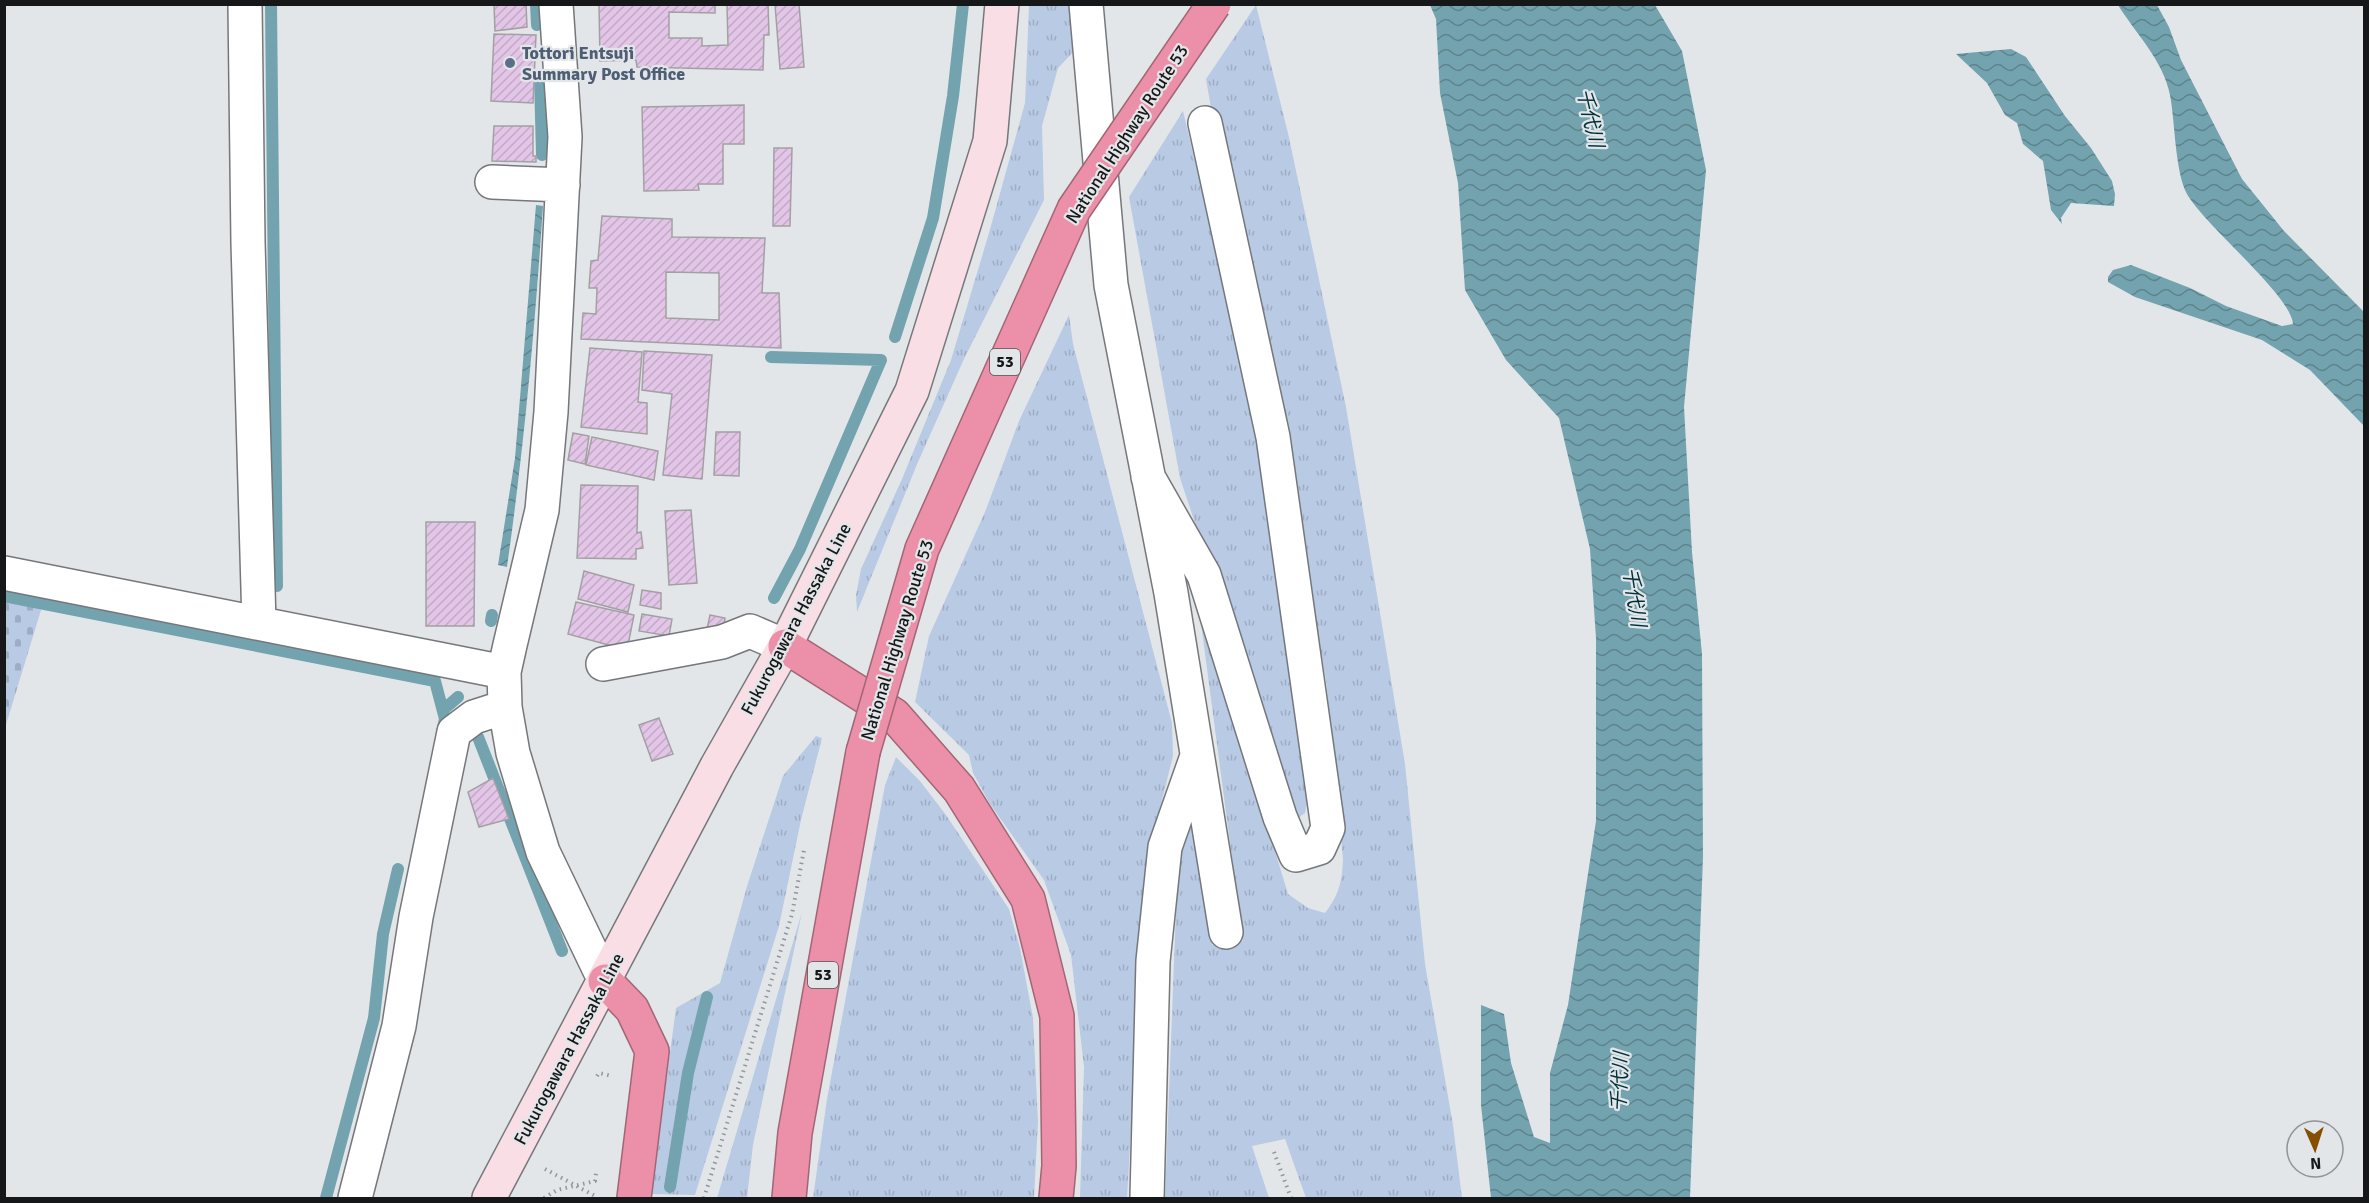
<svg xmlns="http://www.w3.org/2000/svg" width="2369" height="1203" viewBox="0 0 2369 1203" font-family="Signika,'Noto Sans JP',sans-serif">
<defs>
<pattern id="grass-tufts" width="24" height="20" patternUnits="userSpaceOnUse" patternTransform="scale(1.5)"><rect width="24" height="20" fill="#b9cae4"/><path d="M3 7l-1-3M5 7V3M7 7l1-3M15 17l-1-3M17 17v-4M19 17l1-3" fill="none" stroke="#9eadc3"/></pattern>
<pattern id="cemetery-stones" width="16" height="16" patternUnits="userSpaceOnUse" patternTransform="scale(1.5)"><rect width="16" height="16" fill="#b9cae4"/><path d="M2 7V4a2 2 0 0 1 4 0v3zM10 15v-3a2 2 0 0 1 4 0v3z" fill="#9eadc3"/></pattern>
<pattern id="water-waves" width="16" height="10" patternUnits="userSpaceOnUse" patternTransform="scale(1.5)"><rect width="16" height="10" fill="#73a3ae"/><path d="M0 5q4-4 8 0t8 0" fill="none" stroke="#5d848d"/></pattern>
<pattern id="building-hatch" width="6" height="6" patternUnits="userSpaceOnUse" patternTransform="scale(1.5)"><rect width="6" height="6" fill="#e3c6e7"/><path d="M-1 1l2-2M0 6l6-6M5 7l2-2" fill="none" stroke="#c2a9c5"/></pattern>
</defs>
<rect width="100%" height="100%" fill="#e3e6e9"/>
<path fill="url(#grass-tufts)" d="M1029,5h44l6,41 -21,22 -16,58 2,74 -80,159 -46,103 -61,150 -1,-17 5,-26 41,-90 49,-119 38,-127 36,-130z
M1256,5l32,128 58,274 59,357 20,200 28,161 9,73h-156l-21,-59 -33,7 17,52h-104l13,-341 15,-43 19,131 31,-4 -46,-348 91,301 20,14 17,5c14,-18 17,-31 18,-54l-17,-178 -44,-258 -67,-292 -9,-52z
M1183,111l72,304 53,382 -3,16 -6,4 -7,-3 -112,-336 -51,-281z
M1069,315l4,29 99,379 1,33 -14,56 -17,126 -15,260h-47l4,-131 -13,-112 -27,-75 -54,-76 -17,-31 -4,-18 -54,-53 14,-66 56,-124 34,-91z
M816,736l6,2 -21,82 -22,106 -84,269 -44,-1 25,-186 44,-25 28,-100 35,-107z
M896,757l24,24 26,34 63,94 11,39 13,70 5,104 -4,76h-221l14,-99 58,-314z
M802,912l-49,233 -6,53h-30z"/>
<path fill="url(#cemetery-stones)" d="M5,589l40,8 -40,131z"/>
<path fill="url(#water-waves)" d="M1430,5h225l27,46 24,119 -22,237 8,145 10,102 1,203 -13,341h-199l-10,-93v-100l23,9 7,49 23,74 16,6v-70l18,-68 28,-184v-183l-6,-89 -31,-131 -53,-58 -41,-70 -7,-107 -18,-90 -4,-74z
M2118,5h39l12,22 12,33 61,119 42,52 80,81v114l-54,-56 -48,-30 -127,-43 -27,-15v-5l5,-7 18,-5 59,23 36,18 56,20 11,-2c-2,-29 -88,-98 -106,-130 -12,-22 -12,-73 -17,-99 -7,-35 -34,-61 -52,-90z
M2011,49l15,8 39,59 26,32 21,33 3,13 -1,12 -43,-3 -10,15 1,6 -11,-14 -8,-49 -20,-17 -6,-21 -12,-8 -18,-32 -31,-29z
M536,205l7,1c-8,121 -19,241 -36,361l-9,-2 17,-107z"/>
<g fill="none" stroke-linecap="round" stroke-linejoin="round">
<path stroke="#73a3ae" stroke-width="12" d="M271,4l6,582
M536,4l1,21
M540,78l2,77
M895,337l38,-119 20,-122 10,-92
M771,357l110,3 -81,189 -26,49
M4,596l431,85 10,38 -3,13
M491,621l1,-6
M443,710l15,-13
M478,737l84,214
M670,1187l18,-114 19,-76
M326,1198l48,-180 9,-84 15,-65"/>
</g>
<path fill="url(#building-hatch)" stroke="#a3a0a3" stroke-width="1.5" fill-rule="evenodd" d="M494,4h32l1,23 -32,4z
M599,4h116v9l-46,-1v26h33v8l26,-1 -1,-41h41l1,31h-5l-1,35 -126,-3 -1,-7 -36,1z
M775,4h24l5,63 -24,2z
M494,34l42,1 -3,68 -42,-2z
M744,105v39h-21v40h-25l1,6 -55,1 -2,-84z
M494,126h39v30h3v6l-44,-1z
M774,148h18l-2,78h-17z
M602,216l70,3v18l93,1 -3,55h17l2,55 -200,-9 2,-26 13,1 1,-26h-8l2,-27 7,-1zM666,272l53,1v47l-53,-2z
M590,348l52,4 -4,50 9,1v31l-66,-7z
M644,351l68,4 -10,124 -39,-4 9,-81 -30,-4z
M716,432h24l-1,44 -25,-1z
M573,433l16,3 -4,28 -17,-4z
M592,437l66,14 -4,29 -68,-15z
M581,485l57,1 -1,47 4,-1 2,16 -7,1v10l-59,-1z
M691,510l6,73 -28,2 -4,-74z
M426,522h49l-1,104h-48z
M584,571l50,14 -6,27 -50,-13z
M642,590l19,3v16l-21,-4z
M576,602l58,13 -7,35 -59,-16z
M642,614l30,5 -3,17 -30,-5z
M710,615l15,3 -3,18 -16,-2z
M659,718l14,36 -21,7 -13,-36z
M493,778l16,41 -30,8 -11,-35z"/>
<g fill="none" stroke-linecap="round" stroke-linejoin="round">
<g stroke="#75777b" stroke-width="36">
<path id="street" d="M245,4l3,239 11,380
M556,4l9,133 -14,275 -9,98 -32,135 -6,27 1,35 8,46 30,99 62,129
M1086,4l25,281 60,308 55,339
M492,182l71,3
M1148,477l56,98 76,242 16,38 23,-7 9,-20 -55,-391 -68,-314
M4,573l500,99
M603,664l119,-22 28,-11 35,15
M355,1198l44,-172 17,-109 38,-185 20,-15 31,-10
M1147,1198l6,-237 12,-114 31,-88"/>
</g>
<g stroke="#75777b" stroke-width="36">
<path id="secondary" d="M489,1198l228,-432 68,-120 127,-255 78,-250 12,-137"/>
</g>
<g stroke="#a16676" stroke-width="36">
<path id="highway" d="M785,646l109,69 65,74 69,110 29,117 2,150 -3,32
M605,981l27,28 20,42 -18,147
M789,1198l6,-65 68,-381"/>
</g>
<path stroke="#949698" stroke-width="4" stroke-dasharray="1.5 4.5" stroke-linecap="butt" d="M597,1076l2,-3 13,3
M1274,1152l17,46
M545,1169l52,28
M544,1198l13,-8 38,-9 1,-8
M704,1198l88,-284 12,-64"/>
<use href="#street" stroke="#fff" stroke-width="33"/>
<use href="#secondary" stroke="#f9dee5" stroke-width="33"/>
<use href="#highway" stroke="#ec90a9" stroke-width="33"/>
<g stroke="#a16676" stroke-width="36" stroke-linecap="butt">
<path id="highway-bridge" d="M863,752l59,-203 152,-340 140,-205"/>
</g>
<use href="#highway-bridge" stroke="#ec90a9" stroke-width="33"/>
</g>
<circle fill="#5c6f8a" stroke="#e3e6e9" stroke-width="2" cx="510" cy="63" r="6"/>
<g text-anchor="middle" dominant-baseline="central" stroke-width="4.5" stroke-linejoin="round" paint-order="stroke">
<g fill="#e3e6e9" stroke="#545557" stroke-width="1.5">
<rect x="990" y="349" width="30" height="26" rx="4.5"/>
<rect x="808" y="962" width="30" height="26" rx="4.5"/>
</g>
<g font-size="16" font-weight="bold" fill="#161718">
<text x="1005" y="362">53</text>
<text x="823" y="975">53</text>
</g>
<g font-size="18" font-weight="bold" fill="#4e5e75" stroke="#e3e6e9" text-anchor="start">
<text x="522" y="53">Tottori Entsuji<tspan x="522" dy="21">Summary Post Office</tspan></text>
</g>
<g font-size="18" fill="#161718" stroke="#e3e6e9">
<text transform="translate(1127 134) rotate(-57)">National Highway Route 53</text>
<text transform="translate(796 619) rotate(-62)">Fukurogawara Hassaka Line</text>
<text transform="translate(897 640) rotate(-73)">National Highway Route 53</text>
<text transform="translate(569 1049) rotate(-62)">Fukurogawara Hassaka Line</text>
</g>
<g font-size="20" font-style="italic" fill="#00313a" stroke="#e3e6e9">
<text transform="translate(1590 118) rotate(77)">千代川</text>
<text transform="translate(1634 597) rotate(81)">千代川</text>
<text transform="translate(1620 1082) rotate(-87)">千代川</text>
</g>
</g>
<rect width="2369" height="1203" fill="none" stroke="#161718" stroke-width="12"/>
<g transform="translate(2315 1149) rotate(177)"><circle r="28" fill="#e3e6e9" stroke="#919395" stroke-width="1.5"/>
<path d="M0-4.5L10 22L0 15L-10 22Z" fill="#864e00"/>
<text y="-9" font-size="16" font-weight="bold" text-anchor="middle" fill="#161718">N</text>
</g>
</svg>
